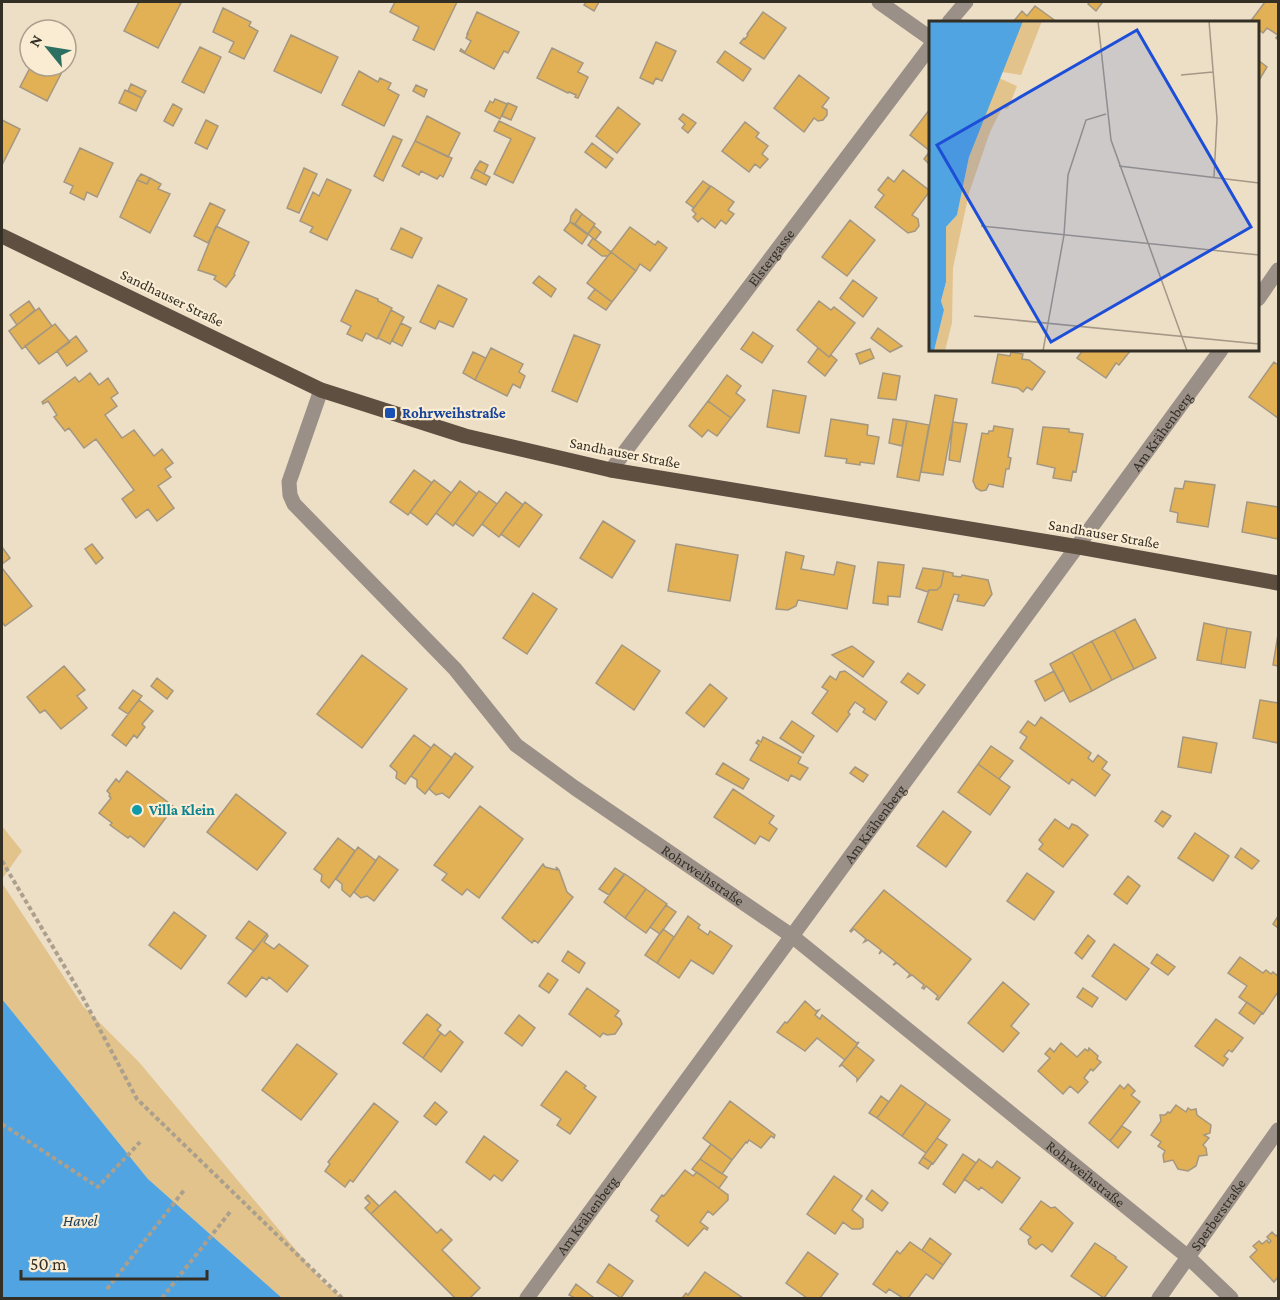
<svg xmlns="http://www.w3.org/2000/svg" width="1280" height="1300" viewBox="0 0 1280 1300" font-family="'Crimson Pro',serif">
<rect width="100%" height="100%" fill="#eddec6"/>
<path fill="#e3c38c" d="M2,826l20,25 -20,28z
M2,883l81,123 56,56 182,218 21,18h-60l-134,-119 -146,-180z"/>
<path fill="#50a4e2" d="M2,999l146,180 134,119h-280z"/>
<path fill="#e2b055" stroke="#a49780" stroke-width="1.5" d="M139,2h38l4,1 -23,45 -34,-17z
M395,2h62l-23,48 -21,-10 6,-13 -29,-15z
M586,2h13l-5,9 -10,-6z
M1090,2h10l2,1 -6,8 -8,-7z
M1265,2h13v38l-2,-2 2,-3 -11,-7 -4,5 -5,-4v-7h-8z
M1035,6l22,16h-44l9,-11 5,5z
M223,8l28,14 -2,4 9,5 -14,28 -15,-7 5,-10 -21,-10z
M477,12l42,20 -11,21 -4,-2 -10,18 -34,-18 1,-2 4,3 6,-11 -5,-3 2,-4h-1z
M763,12l23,16 -22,31 -24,-16 4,-5 1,1 3,-4 -1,-1z
M291,35l47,22 -17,36 -47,-22z
M656,42l20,9 -14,30 -6,-3 -3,6 -13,-6z
M200,47l21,10 -17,36 -22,-11z
M552,48l31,15 -5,9 10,5 -10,21 -3,-1 1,-2 -7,-3 -1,1 -31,-15z
M725,51l26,18 -8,12 -26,-19z
M1258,60l9,7 -9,15z
M31,66h34l-18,35 -27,-14z
M359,71l19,11 2,-4 11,5 -3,6 11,6 -15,31 -42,-21z
M799,75l30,23 -7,9 5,3v5l-4,5 -5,1 -4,-3 -10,14 -30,-24z
M131,84l15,7 -4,7 -14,-7z
M416,85l11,5 -3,7 -11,-6z
M125,90l17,8 -6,13 -17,-8z
M495,99l12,5 -7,15 -15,-8 5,-10 3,2z
M508,103l9,4 -6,13 -9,-4z
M173,104l9,5 -9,17 -9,-5z
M618,107l22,17 -23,29 -21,-17z
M930,109v42l-20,-16z
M683,114l13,9 -8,10 -6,-5 3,-4 -6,-5z
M427,116l33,17 -12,24 -33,-16z
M2,120l18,9 -17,34 -1,-1z
M206,120l12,6 -11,23 -12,-6z
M499,121l36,17 -22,45 -19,-9 17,-35 -17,-8z
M745,122l14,11 -3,4 12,9 -6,8 6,5 -8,9 -5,-4 -6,8 -27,-21z
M393,136l9,4 -19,41 -9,-5z
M415,141l37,17 -9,19 -3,-2 -3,4 -16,-8 -2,4 -17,-9z
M592,143l21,16 -7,9 -21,-16z
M80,148l33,15 -16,34 -10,-5 -3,8 -14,-7 3,-7 -9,-4z
M930,151v14l-6,-6z
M480,161l8,4 -4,9 -9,-5z
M304,168l13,6 -18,39 -12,-5z
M475,169l15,8 -4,8 -15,-7z
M903,170l27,21 -18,24 6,4 1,7 -4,5 -7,2 -33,-26 9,-12 -6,-5 10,-13 6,5z
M141,174l9,4 -3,6 -10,-4z
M150,178l11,6 -3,5 12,5 -20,39 -30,-16 17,-37 10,4z
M327,179l24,11 -24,50 -17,-8 3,-5 -13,-6 13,-29 6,4z
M703,181l7,5 -16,22 -8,-6z
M711,186l23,16 -6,8 6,4 -8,10 -5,-4 -6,8 -13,-10 -4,4 -5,-5 3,-3 -4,-4z
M210,203l15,7 -17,33 -14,-7z
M576,209l6,5 -7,10 -5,-2 1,-6z
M582,214l13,10 -7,10 -13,-10z
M850,220l25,20 -28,36 -25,-19z
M570,222l18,13 -6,9 -18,-14z
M216,226l33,16 -15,32 1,1 -9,12 -12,-8 2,-3 -18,-6z
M594,226l7,6 -6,8 -7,-6z
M630,227l25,18 3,-4 9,7 -17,23 -10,-7 -4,7 -25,-19z
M401,228l21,10 -10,20 -21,-9z
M593,238l18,14 -3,4h-6l-14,-11z
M611,252l25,19 -24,31 -25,-19z
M539,276l17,13 -5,8 -18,-14z
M853,280l24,18 -14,19 -23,-19z
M438,285l29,14 -14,28 -14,-6 -4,8 -15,-7z
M595,289l17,13 -6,8 -18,-12z
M356,290l22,9v2l14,7 -15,31 -11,-6 -4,8 -15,-7 4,-8 -10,-5z
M29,301l6,9 -18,15 -7,-10z
M819,301l12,9 3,-3 21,16 -26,34 -32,-27z
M39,308l13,18 -30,23 -13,-18z
M391,310l13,7 -14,27 -12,-6z
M401,323l10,5 -9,18 -10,-5z
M55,324l15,18 -31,22 -14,-18z
M878,328l24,18 -12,6 -19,-14z
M753,332l20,14 -11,17 -21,-14z
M574,335l26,10 -23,57 -25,-11z
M76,336l11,15 -20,15 -10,-15z
M491,348l32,16 -4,8 6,4 -5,12 -7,-4 -6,12 -32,-16z
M818,348l11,9 2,-2 6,5 -12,16 -17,-14z
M870,349l4,9 -14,6 -4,-10z
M1083,350h48l-12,15 -3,-2 -10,15 -29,-20z
M473,352l13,6 -11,22 -12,-7z
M1011,352l12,2 -1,5 7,1 16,12 -13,18 -5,-3 -4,5 -5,-4 -26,-5 6,-29 12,2z
M1274,362l4,3v53l-29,-21z
M90,373l9,12 9,-7 10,15 -7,5 6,8 -12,9 17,23 12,-8 20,26 8,-7 11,14 -8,6 6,8 -13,9 16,22 -17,13 -9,-12 -12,9 -14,-19 12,-9 -38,-51 -12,9 -15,-20 -4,3 -11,-14 3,-2 -9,-14 -5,3 -1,-2 33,-25 4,5z
M883,373l17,3 -4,24 -18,-2z
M727,375l14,11 -5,7 9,7 -14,18 -23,-17z
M773,390l33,6 -7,37 -32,-6z
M935,395l22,4 -14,76 -22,-3z
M708,401l23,17 -14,18 -9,-6 -6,7 -13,-11z
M831,419l37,6 -1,10 12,2 -5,27 -14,-2v3l-14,-2 1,-4 -22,-3z
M893,419l14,2 -5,25 -13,-3z
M907,421l22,4 -10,56 -22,-4z
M953,422l14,2 -7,38 -11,-2z
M994,426l19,3 -5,28 3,1 -2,11h-3l-3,18 -14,-3 -3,6 -5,1 -5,-3 -3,-7 9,-48 6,1 1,-3h4z
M1043,427l26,2v3l14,2 -7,38 -3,-1 -2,10 -18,-3 2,-10 -18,-4z
M414,470l18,13 -24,32 -18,-13z
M434,480l17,13 -24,32 -17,-13z
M460,481l17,13 -24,32 -17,-13z
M1185,481l30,4 -7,42 -31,-5 1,-9 -8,-2 5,-23 8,1z
M479,491l18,13 -24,32 -18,-13z
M506,492l17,13 -24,32 -17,-13z
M525,502l17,13 -23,32 -18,-13z
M1247,502l31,5v32l-36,-7z
M603,521l32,20 -23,37 -32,-20z
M92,544l11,14 -7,6 -11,-15z
M676,544l62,11 -8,46 -62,-10z
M2,547l8,11 -8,6z
M786,552l18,4 -3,13 33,6 3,-13 18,4 -8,43 -49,-9 -2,6 -8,4 -12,-1z
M878,562l26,3 -4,32 -12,-1v9l-15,-2z
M2,568l30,38 -27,20 -3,-4z
M923,568l21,3 -3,15 -4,4h-8l-1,2 -12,-4z
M944,571l9,2v3l8,1 1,-2 26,5 4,14 -8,12 -27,-5 2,-6 -5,-1 -12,36 -24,-8 11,-32h8l4,-4z
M533,593l24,16 -30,45 -24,-16z
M1135,619l21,39 -22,11 -20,-39z
M1204,623l23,5 -6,36 -24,-4z
M1227,628l24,4 -6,36 -24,-4z
M1114,630l20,39 -22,11 -20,-39z
M1278,634v32l-5,-1z
M1092,641l20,39 -20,11 -20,-39z
M622,645l38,26 -26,39 -38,-27z
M852,646l22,16 -11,15 -31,-22z
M1072,652l20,39 -22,11 -20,-38z
M362,655l45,34 -45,59 -45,-34z
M64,666l21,24 -8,6 10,12 -26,21 -16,-19 -5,3 -13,-16z
M845,671l42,31 -12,18 -12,-8 2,-3 -10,-7 -7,10 2,2 -13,18 -25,-19 16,-22 -6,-4 8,-11 6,4 4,-8z
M1054,671l10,19 -19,11 -10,-20z
M908,673l17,12 -7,9 -17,-12z
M157,678l16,13 -6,8 -16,-13z
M710,684l17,14 -23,29 -18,-14z
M133,690l9,6 -14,18 -9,-6z
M139,700l14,11 -11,13 3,3 -8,11 -3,-3 -8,11 -14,-11z
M1260,700l18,3v40l-25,-5z
M1041,717l50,36 -3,5 5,4 5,-7 9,7 -5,7 8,6 -15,21 -23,-17 -3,5 -49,-36 7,-11 -7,-5 8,-11 7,5z
M792,721l22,15 -11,17 -23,-15z
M414,735l17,13 -26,36 -9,-6 1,-6 -7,-6z
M763,737l38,20 -3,6 10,5 -8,12 -9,-5 -3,6 -38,-21 9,-15 -3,-2 2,-3 3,2z
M1183,737l34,6 -6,30 -33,-6z
M434,744l18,14 -27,36 -8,-7v-7l-6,-4z
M991,746l22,15 -14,18 -21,-15z
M455,753l18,14 -24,31 -7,-5 -6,2 -7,-6z
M723,763l26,16 -6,10 -27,-15z
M978,764l32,23 -20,28 -32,-23z
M855,767l13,8 -5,7 -13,-9z
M127,771l47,36 -30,40 -14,-11 -2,2 -18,-13 2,-2 -13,-10 12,-15 -2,-2 1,-2 -3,-3 9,-12 3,3z
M733,789l41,27 -5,7 8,6 -8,12 -9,-5 -5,8 -41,-27z
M236,794l50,39 -29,37 -50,-38z
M480,806l43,33 -44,59 -12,-9 -5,6 -20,-15 5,-6 -13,-9z
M943,811l28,21 -25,35 -29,-21z
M1162,811l9,5 -8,11 -8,-6z
M1055,819l14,10 3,-5 5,2 11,9 -25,32 -24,-18 4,-5 -4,-4z
M1195,833l34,23 -16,25 -35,-23z
M338,838l17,13 -26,37 -8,-7 1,-6 -8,-6z
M358,847l18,14 -26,36 -8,-7v-6l-6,-5z
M1241,848l18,13 -7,8 -17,-12z
M379,856l19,14 -24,31 -7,-5 -6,2 -7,-6z
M543,864l2,3 12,3 -1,-3 3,3 8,22 6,5 -35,46 -4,-3 -2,3 -30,-25z
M615,868l9,6 -15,21 -10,-6z
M1027,873l27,19 -20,28 -27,-19z
M625,874l21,15 -21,29 -21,-16z
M1128,876l12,10 -13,18 -13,-10z
M646,889l21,15 -21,29 -21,-15z
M884,890l87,69 -33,41 -2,-1 2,-3 -12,-10 -2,3 -2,-1 2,-3 -12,-10 -4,2 2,-3 -13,-11 -4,2 3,-3 -14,-11 -3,3 2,-4 -13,-10 -4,2 2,-3 -12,-10 -3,3 -1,-1z
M666,905l10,7 -16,22 -10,-7z
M174,912l32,24 -25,33 -32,-24z
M688,916l12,9 -2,3 10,7 2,-4 22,15 -19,28 -22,-14 -12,18 -22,-15z
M1278,916v12l-5,-4z
M249,921l18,13 -13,17 -18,-13z
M663,929l11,8 -17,26 -12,-8z
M267,934l1,2 -4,6 10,7 5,-5 29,22 -21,26 -18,-15 -2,3 -5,-3 -16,20 -18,-14z
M1088,935l7,6 -13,18 -7,-6z
M1114,944l35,25 -23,31 -34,-24z
M568,951l17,12 -6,10 -17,-12z
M1157,954l18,13 -7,8 -17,-12z
M1240,957l23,16 3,-3 5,4 2,-2 5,4v16l-15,22 -24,-17 8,-11 -19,-13z
M548,973l10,7 -9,13 -10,-7z
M1003,982l26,22 -18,22 8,7 -16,19 -35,-29z
M587,988l32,23 -4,5 5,3 2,5 -7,10 -8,1 -4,-2 -3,4 -31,-23z
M1083,988l15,10 -6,9 -15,-10z
M805,1001l11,10 3,-1 -4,5 5,4 2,-4 35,28 2,-1 -14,18 -28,-22 -12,13 -28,-19 8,-10 2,1z
M1247,1002l15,11 -8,11 -15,-11z
M427,1014l14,11 -4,5 4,3 -18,25 -20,-15z
M519,1015l16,13 -13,18 -17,-13z
M1216,1019l27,19 -11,14 -3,-2 -5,6 4,3 -5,7 -28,-20z
M450,1031l13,11 -22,30 -18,-14 18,-25 4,3z
M1061,1043l16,14 8,-8 3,2 1,-3 9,8 -1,3 4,3 -8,9 -2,-2 -7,9 4,4 -10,11 -8,-7 -7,8 -25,-23 12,-13 -5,-4 5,-6 4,4z
M297,1044l40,30 -36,46 -39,-30z
M856,1046l18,14 -17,21v-3l-15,-13 -3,2z
M566,1071l20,15 -2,2 12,9 -26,37 -13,-9 4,-6 -20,-14z
M1128,1084l7,7 -4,4 9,7 -30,39 -21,-18 31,-38 4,4z
M901,1085l25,18 -24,33 -25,-18z
M881,1096l8,6 -12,16 -8,-5z
M730,1101l45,34 -1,3 -3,-2 -10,12 -12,-8 -2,3 -1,-1 -14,18 -29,-22z
M435,1102l12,10 -11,13 -12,-9z
M374,1103l24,19 -45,60 -3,-2 -5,7 -20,-16 5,-7 -2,-2z
M926,1103l24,17 -24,33 -24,-17z
M1176,1105l10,7 2,-4 3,2 5,-1 1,6 14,10 -1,8 -6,2 5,3 -6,7 3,3 1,7 -8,1 -3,10 -8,5 -10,-2 -5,-9 -9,2 -1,-7 2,-4 -7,-5 3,-4 -10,-7 10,-14 -1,-6h5l3,-3 2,1z
M1122,1126l9,6 -13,16 -8,-7z
M484,1136l34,25 -16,20 -8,-6 -4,5 -24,-18z
M937,1138l10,7 -14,19 -10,-7z
M711,1144l21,16 -10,14 -22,-15z
M963,1154l13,9 -21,30 -12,-9z
M923,1157l9,6 -4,6 -9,-6z
M700,1159l27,18 -8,11 -27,-19z
M979,1159l13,9 5,-7 23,17 -18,25 -21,-16 -2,3 -15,-11z
M685,1170l8,6 4,-4 31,23v5l-15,15 -5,-4 -8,11 8,6 -1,2 -3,-2 -16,18 -32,-25 3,-5 -8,-6 11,-15 2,1z
M834,1176l28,20 -10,14 11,9v8l-3,2h-8l-9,-7 -8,12 -28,-20z
M872,1190l16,13 -6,8 -16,-12z
M395,1191l42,42 4,-4 11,11 -10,10 38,38 -10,10h-15l-84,-84z
M368,1195l11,11 -8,8 -6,-6 5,-5 -5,-5z
M1041,1201l10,7 4,-1 18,16 -21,29 -10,-8 -6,5 -7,-5 -1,-4 3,-3 -11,-8z
M1272,1232l4,4 2,-2v43l-4,5 -24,-25 7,-7 -4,-4 6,-5 3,3 5,-4 2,3 2,-2 -4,-4z
M930,1238l21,16 -8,11 -21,-15z
M910,1242l33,23 -10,14 -7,-5 -18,24h-5l-14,-9 -3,4 -13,-9 24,-33 3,3z
M1095,1243l21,14 -1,1 12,9 -23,31 -33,-22z
M808,1252l30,22 -18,24h-13l-21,-15z
M609,1264l24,17 -12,17 -24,-16z
M705,1272l38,26h-61l4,-5 2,2z
M576,1284l17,13 -1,1h-17l-6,-3z"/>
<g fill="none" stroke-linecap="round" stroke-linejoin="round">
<path stroke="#aba08d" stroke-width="4" stroke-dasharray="4.5 3" stroke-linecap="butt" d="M2,861l80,135 55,103 205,199
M2,1124l96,63 42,-45
M107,1289l78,-100
M162,1298l68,-86"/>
<g stroke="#9a9088" stroke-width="15">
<path d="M879,2l51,36"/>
<path d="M949,22l17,-20"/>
<path d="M1258,299l20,-29"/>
<path id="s1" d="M321,390l-32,92 1,13 4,9 161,165 61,76 59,43 217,148 396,321 43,41"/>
<path id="s2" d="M611,470l319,-423"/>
<path id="s3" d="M527,1298c231,-317 465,-631 694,-948"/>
<path id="s4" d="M1159,1298l119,-168"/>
</g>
<path stroke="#5f4f41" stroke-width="15" d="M2,236l319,154 144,46 146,34 468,77 199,36"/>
</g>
<rect fill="#1a4fb4" stroke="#faecd3" stroke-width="2" x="384" y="407" width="12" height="12" rx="3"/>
<circle fill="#0f9aa8" stroke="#faecd3" stroke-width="2" cx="137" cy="810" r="6"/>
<g text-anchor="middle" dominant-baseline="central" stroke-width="4.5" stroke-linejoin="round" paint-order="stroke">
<g font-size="15" fill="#342f25" stroke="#faecd3">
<text stroke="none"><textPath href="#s2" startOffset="266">Elstergasse</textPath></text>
<text transform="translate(172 298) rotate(26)">Sandhauser Straße</text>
<text stroke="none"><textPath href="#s3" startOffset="1074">Am Krähenberg</textPath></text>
<text transform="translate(625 453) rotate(11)">Sandhauser Straße</text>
<text transform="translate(1104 534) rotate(10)">Sandhauser Straße</text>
<text stroke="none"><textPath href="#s3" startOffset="588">Am Krähenberg</textPath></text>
<text stroke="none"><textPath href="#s1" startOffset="676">Rohrweihstraße</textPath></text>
<text stroke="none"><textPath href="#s1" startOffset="1162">Rohrweihstraße</textPath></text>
<text stroke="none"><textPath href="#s4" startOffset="102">Sperberstraße</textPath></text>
<text stroke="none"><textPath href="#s3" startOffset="102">Am Krähenberg</textPath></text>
</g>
<g font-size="15" font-weight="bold" fill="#164399" stroke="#faecd3" text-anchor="start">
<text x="402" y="413">Rohrweihstraße</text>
</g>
<g font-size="15" font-weight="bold" fill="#0d838f" stroke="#faecd3" text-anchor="start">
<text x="149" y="810">Villa Klein</text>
</g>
<g font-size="16" font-style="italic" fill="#1d405a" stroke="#faecd3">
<text x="80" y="1220">Havel</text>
</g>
</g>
<g transform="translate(929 21)">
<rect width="330" height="330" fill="#eddec6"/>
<path d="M90,0h23l-21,54 -19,-3zM70,57l18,8 -9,23 -6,-1 -12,24 -21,61 -16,75 -1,55 -7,28h-11l10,-41 -3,-9 5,-19v-55l11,-12 12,-58z" fill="#e3c38c"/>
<path d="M0,0h94l-54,136 -12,58 -11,12v55l-5,19 3,9 -10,41h-5z" fill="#50a4e2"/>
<path fill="none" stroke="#a39886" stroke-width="1.5" d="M169,0l13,119 76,211M280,0l8,98 -3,58M252,54l32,-3M190,145l140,17M52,205l278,29M45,295l285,28M114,330l21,-116 4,-60 18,-55 20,-6"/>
<path fill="#1d4ed8" fill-opacity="0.15" stroke="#1d4ed8" stroke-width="3" d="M208,9l114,197 -200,115 -114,-197z"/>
<rect width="330" height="330" fill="none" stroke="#342f25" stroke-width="3"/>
</g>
<rect width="1280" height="1300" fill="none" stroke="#342f25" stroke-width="6"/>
<g transform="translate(48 48) rotate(300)"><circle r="28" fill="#faecd3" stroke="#aba08d" stroke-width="1.5"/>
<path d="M0-4.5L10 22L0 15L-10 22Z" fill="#2d7062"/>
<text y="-9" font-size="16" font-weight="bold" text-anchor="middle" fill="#342f25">N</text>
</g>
<path d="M21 1270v9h186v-9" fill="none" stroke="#342f25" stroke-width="3"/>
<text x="30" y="1270" font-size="18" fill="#342f25" stroke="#faecd3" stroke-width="4.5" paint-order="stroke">50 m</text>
</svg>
